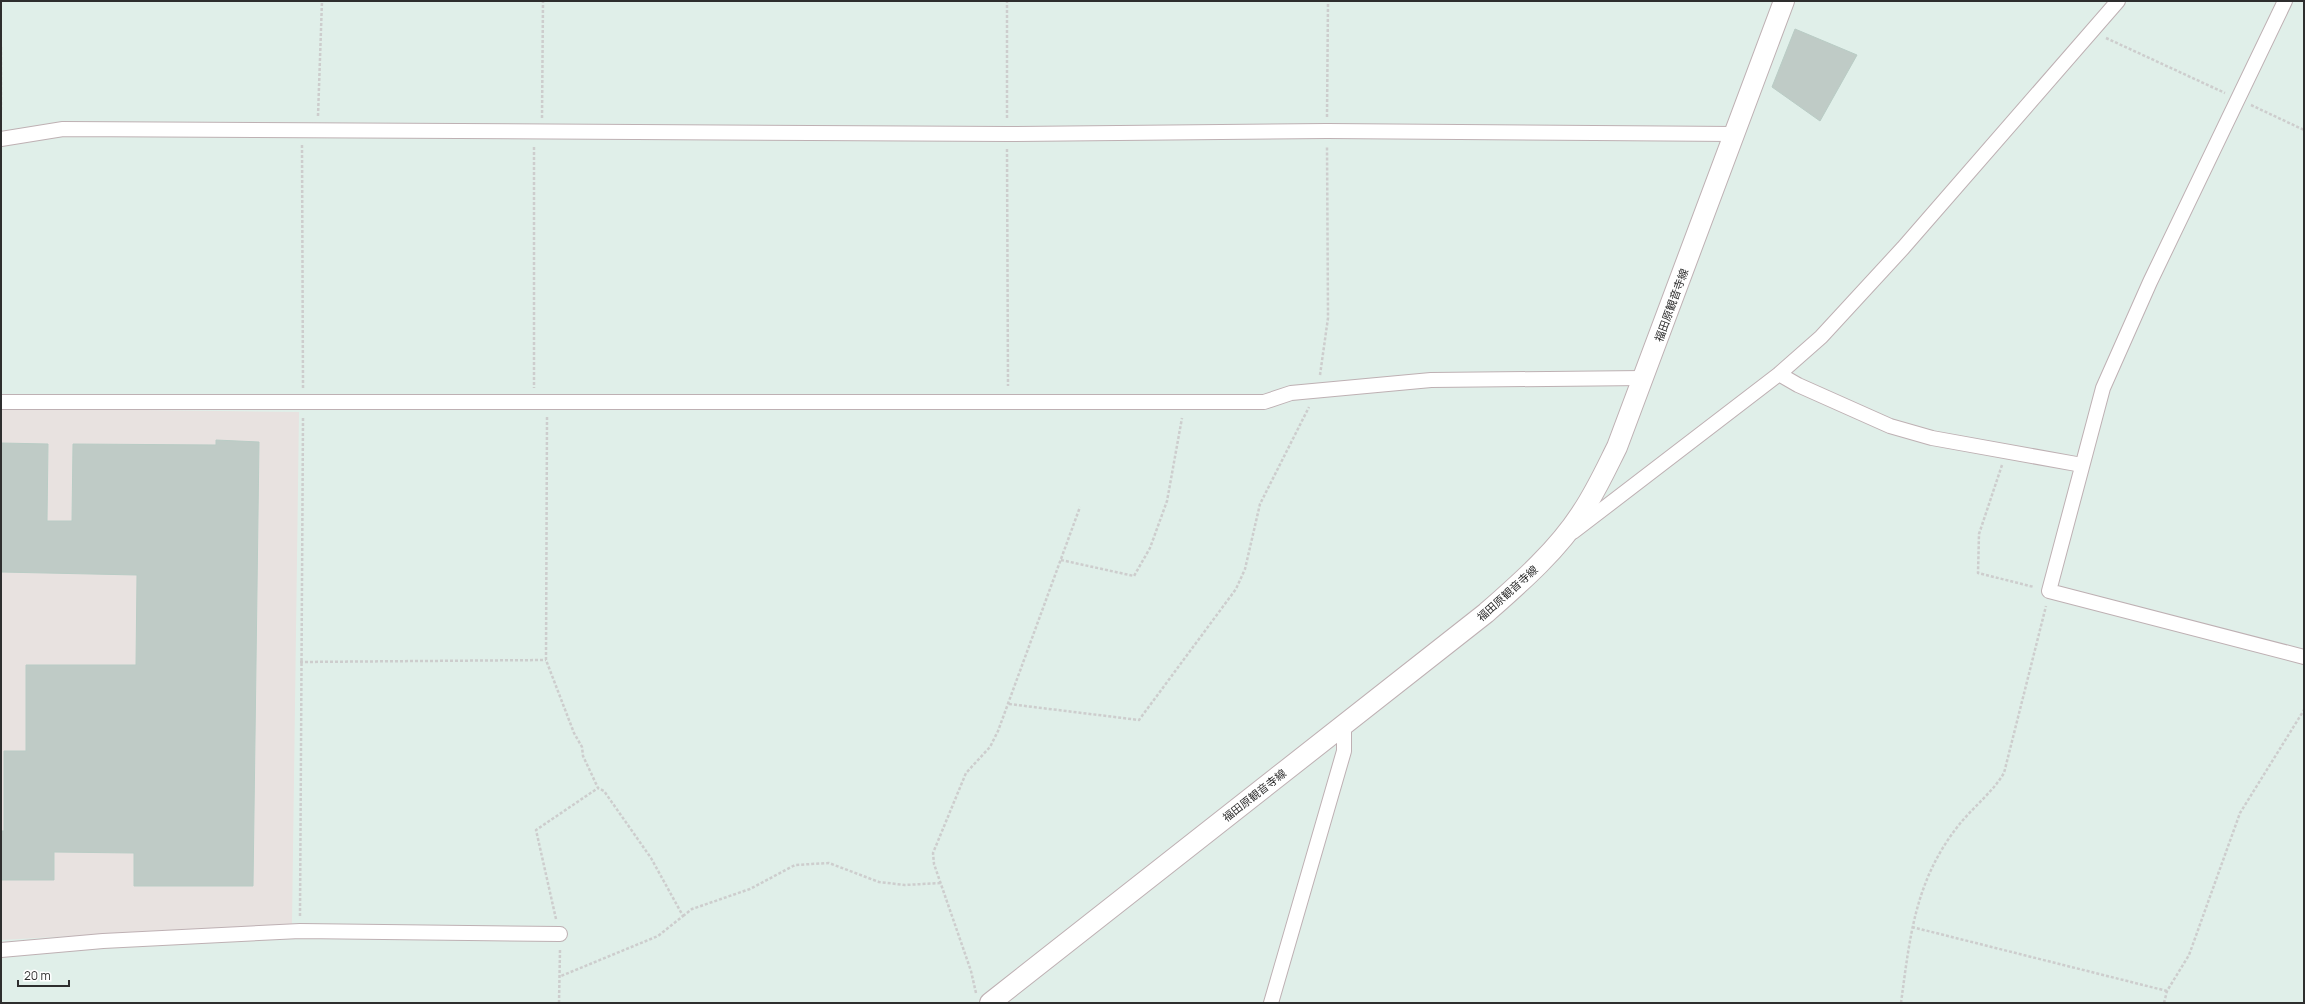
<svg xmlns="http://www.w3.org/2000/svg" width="2305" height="1004" viewBox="0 0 2305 1004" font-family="Manrope,'Noto Sans JP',sans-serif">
<rect width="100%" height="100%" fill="#e0efe9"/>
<path fill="#e8e2e0" d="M1,408l298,4 -7,512 -291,16z"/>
<path fill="#bfcbc6" stroke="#b9ccc5" d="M1795,29l62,26 -37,66 -48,-34z
M216,440l43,2 -6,444h-119v-33l-80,-1v28h-53v-49h3v-80h22v-86h110l1,-90 -136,-3v-129l47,1 -1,77h25l1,-77 143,1z"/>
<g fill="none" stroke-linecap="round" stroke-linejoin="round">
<g stroke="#beb0b3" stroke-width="16">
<path id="minor" d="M2285,1l-135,281 -47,106 -54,203 255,66
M1,139l62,-10 944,5 320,-3 407,3
M1779,374l19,11 92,41 42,12 150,27
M1,402h1263l27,-9 140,-13 213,-2
M1573,532l206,-158 42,-37 82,-89 215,-247
M1,950l102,-9 197,-10 260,3
M1271,1003l73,-252v-27"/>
</g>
<g stroke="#beb0b3" stroke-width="22">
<path id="secondary" d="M990,1003l496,-390c34,-30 71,-62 96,-101 14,-21 24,-43 35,-65l167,-446"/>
</g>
<path stroke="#cdcdcd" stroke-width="2.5" stroke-dasharray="3 2" stroke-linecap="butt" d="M2106,38l119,55
M1,47v64
M2251,105l53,25
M318,116l4,-115
M1327,117l1,-116
M542,118l1,-117
M1007,118v-117
M302,145l1,243
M534,147v241
M1007,149l1,237
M1320,375l8,-57 -1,-172
M547,417l-1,243 28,73 8,14 1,9 15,32 6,3 47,67 32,58 -25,20 -97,40
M2002,465l-23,69 -1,39 56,14
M1061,560l73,16 16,-28 17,-47 15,-83
M300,662l246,-2
M1009,704l130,16 97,-131 9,-20 15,-65 49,-97
M300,916l3,-499
M683,916l9,-7 58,-20 45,-24 34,-2 50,19 26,3 36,-2
M556,919l-20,-89 62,-42
M1912,927l255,64
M976,993l-5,-22 -37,-107 -1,-11 33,-80 24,-26 8,-16 82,-224
M559,1003l1,-53
M1901,1003c9,-67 14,-122 57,-177 15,-19 34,-33 46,-53l42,-167
M2164,1003l3,-12 22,-36 51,-142 64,-103"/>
<use href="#minor" stroke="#fff" stroke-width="14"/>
<use href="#secondary" stroke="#fff" stroke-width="20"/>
</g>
<g text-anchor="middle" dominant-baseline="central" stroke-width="4" stroke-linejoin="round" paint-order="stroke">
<g font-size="11" fill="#2e2e2e" stroke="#fff">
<text transform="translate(1671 305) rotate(-70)">福田原観音寺線</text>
<text transform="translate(1507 593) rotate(-42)">福田原観音寺線</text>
<text transform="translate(1254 795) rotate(-38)">福田原観音寺線</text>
</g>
</g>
<rect width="2305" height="1004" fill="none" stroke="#2e2e2e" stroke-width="4"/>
<path d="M18 980v6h51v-6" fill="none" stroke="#2e2e2e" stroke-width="2"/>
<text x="24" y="980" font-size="12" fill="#2e2e2e" stroke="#ffffff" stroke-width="3" paint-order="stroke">20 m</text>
</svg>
